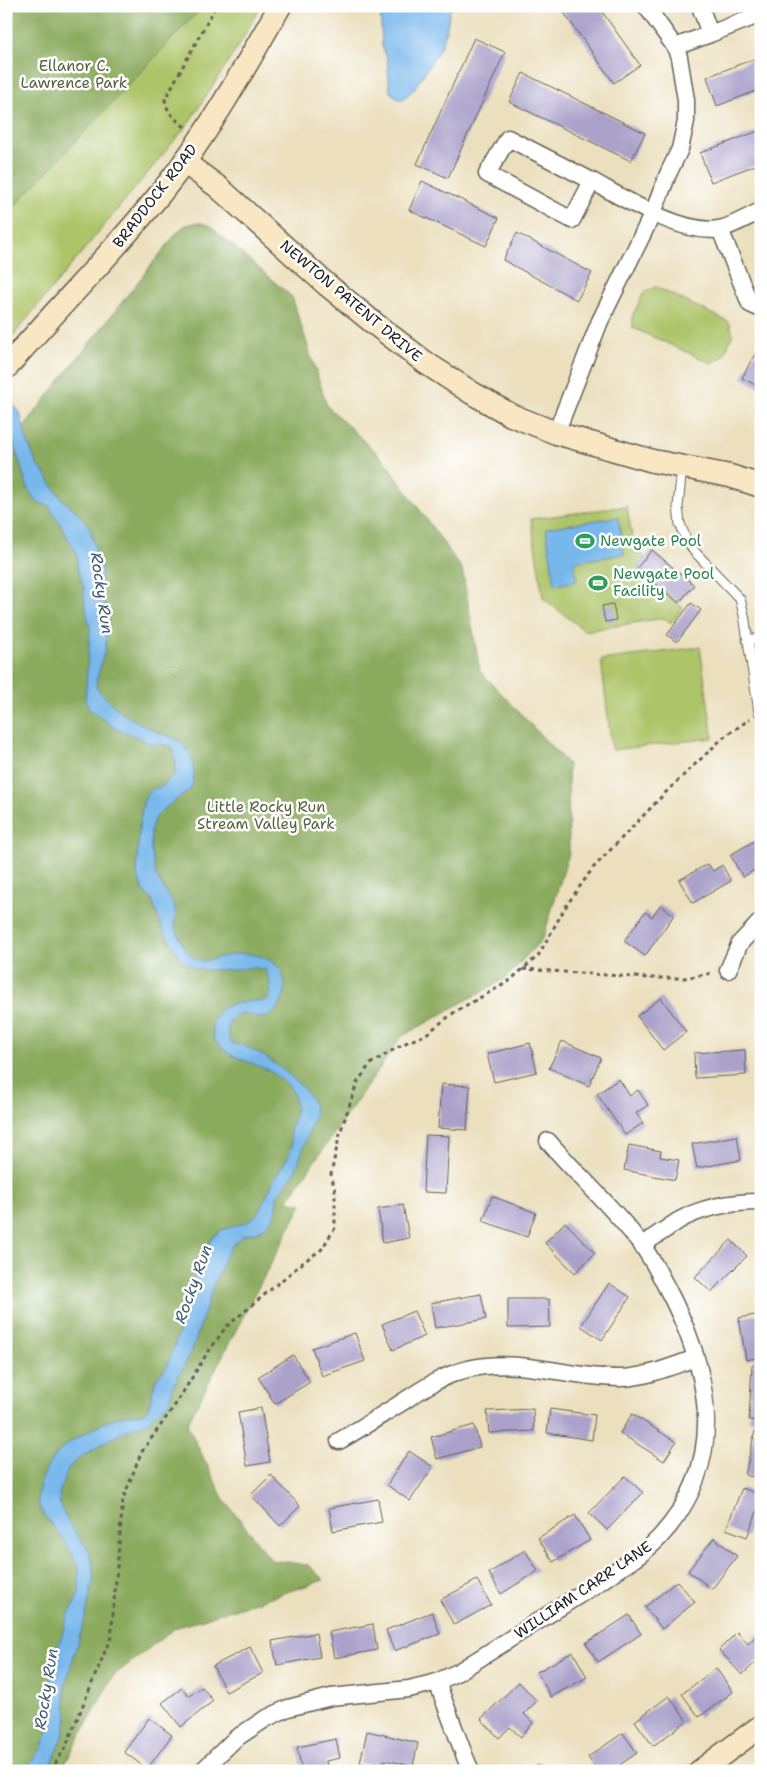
<svg xmlns="http://www.w3.org/2000/svg" width="767" height="1777" viewBox="0 0 767 1777" font-family="'Shantell Sans',sans-serif">
<rect width="100%" height="100%" fill="#fff"/>
<filter id="ink" filterUnits="userSpaceOnUse"><feTurbulence type="fractalNoise" baseFrequency=".02" numOctaves="2"/><feDisplacementMap in="SourceGraphic" scale="10" xChannelSelector="R" yChannelSelector="G"/><feConvolveMatrix kernelMatrix="1 2 1 2 8 2 1 2 1" color-interpolation-filters="sRGB"/></filter>
<filter id="wash" filterUnits="userSpaceOnUse"><feTurbulence type="fractalNoise" baseFrequency=".0096" numOctaves="4" result="noise"/><feDisplacementMap in="SourceGraphic" scale="20" xChannelSelector="R" yChannelSelector="G"/><feGaussianBlur stdDeviation="1.12" result="paint"/><feColorMatrix in="noise" values="0 0 0 0 0 0 0 0 0 0 0 0 0 0 0 0 0 1.4 0 .05"/><feComposite in="paint" operator="in"/></filter>
<g filter="url(#wash)">
<rect width="100%" height="100%" fill="#ebdfbd"/>
<path fill="#adc469" stroke="#647042" d="M6,6l157,42 40,-42h58l-22,39 -51,79 -182,220z
M656,287l73,35 4,12 -10,23 -12,6 -78,-35 -1,-11 12,-25z
M627,506l7,44 11,8 -8,10 46,40 -12,15 -7,-5 -79,13 -42,-33 -12,-79z
M700,647l13,91 -101,12 -11,-90z"/>
<path fill="#8aaa5d" stroke="#53633c" d="M6,6h197l-197,209z
M194,223h8l8,3 82,71 35,109 57,54 78,109 18,102 88,93 1,89 -26,85 -37,40 -105,59 -114,164 15,3 -115,220 36,74 48,62 37,5 16,15 -149,48 -62,48 -52,95h-55v-1322l173,-219 7,-5z"/>
<path fill="#77b7eb" stroke="#4a6a84" d="M380,6h76l-6,4 -4,22 -5,15 -27,42 -13,12 -11,-9 -3,-33 -5,-12z
M6,397l14,15 6,26 11,27 8,8 6,11 13,17 13,11 13,16 12,46 -2,8 8,38 -3,30 -9,32 1,7 24,24 38,20 18,6 9,8 6,12 2,13 -1,11 -3,7 -25,18 -11,11 -3,11v20l5,26 19,31 1,10 -2,7c5,10 9,26 19,33 12,8 23,0 36,-2 17,-3 39,-1 50,13 11,15 6,41 -12,49 -9,4 -19,-7 -30,-2 -12,6 -11,20 -4,29 21,0 64,34 76,52 4,6 6,11 6,18l-20,58 -18,24v12l-5,11 -5,6 -10,7 -13,3 -10,8 -10,15 -4,14 -5,8 -23,71 -19,35 -3,15 -25,23 -13,4 -22,11 -32,20 -9,8 -6,15 -4,13 1,10 9,19 20,26 4,15 1,11 -8,39 -21,71c-1,11 2,22 2,32 -2,19 -11,37 -20,53h-22l16,-22 10,-26 -1,-22 1,-31 17,-54 11,-22v-27l-13,-24 -23,-29 -5,-10v-10l3,-13 7,-15 12,-16 9,-7 32,-19 20,-8 23,-3 4,-4 8,-30 10,-11 19,-51 11,-51 7,-15 11,-15 8,-6 28,-9 8,-8 18,-37 12,-19 4,-12 -2,-15 4,-11 2,-12 -3,-14 -5,-8 -18,-14 -41,-17 -14,-13 -2,-7 -1,-8 4,-11 6,-7 8,-3 18,-4h17l4,-3c3,-11 1,-18 -4,-28l-11,-3 -23,3h-27l-13,-3 -9,-7 -16,-25 -7,-15 -7,-20 -8,-8 -5,-12 -2,-7 2,-46 4,-24 4,-9 5,-5 11,-3 11,-11 2,-9 -2,-14 -3,-6 -23,-3 -17,-9 -13,-4 -29,-21 -4,-10 5,-70 -6,-30v-10l-7,-22v-13l-27,-47 -14,-6 -8,-12 -16,-51 -6,-8z
M618,517l6,37 -50,8 3,19 -22,4 -9,-57z"/>
<g id="blocks">
<path fill="#aaa2cb" d="M559,6h39l42,59 -26,18z
M474,38l31,14 -57,126 -31,-14z
M761,56v33l-44,17 -10,-29z
M523,73l122,60 -14,28 -122,-59z
M761,130v33l-50,19 -11,-29z
M422,181l77,37 -13,28 -77,-36z
M517,233l75,40 -15,27 -74,-40z
M757,350l4,2v36l-19,-10z
M652,550l42,35 -15,18 -42,-35z
M691,603l10,7 -24,32 -10,-7z
M613,604l3,16 -11,2 -3,-16z
M761,837v29l-18,11 -13,-22z
M708,864l5,7 9,-6 9,16 -38,22 -14,-23z
M660,905l14,10 -29,41 -21,-15 21,-29 7,5z
M661,998l25,34 -23,18 -26,-34z
M562,1041l39,17 -12,28 -40,-18z
M530,1043l7,29 -43,10 -7,-28z
M745,1050l1,25 -51,3 -1,-25z
M619,1079l11,17 8,-6 10,15 -12,8 7,10 -18,12 -28,-41z
M441,1084l29,2 -3,44 -29,-2z
M426,1135l23,1 -3,57 -23,-1z
M737,1136l4,24 -44,8 -5,-24z
M629,1145l32,6 -1,6 19,3 -4,20 -51,-10z
M492,1196l44,17 -9,24 -44,-16z
M403,1205l6,33 -26,5 -5,-34z
M565,1222l30,31 -20,20 -30,-30z
M731,1240l16,16 -36,36 -16,-15z
M609,1283l21,14 -28,43 -21,-14z
M481,1294l5,25 -51,9 -4,-25z
M508,1299h41l1,28 -42,1z
M414,1311l11,25 -32,14 -11,-26z
M761,1314v43l-15,3 -7,-42z
M355,1333l10,28 -43,15 -10,-28z
M293,1355l17,27 -35,22 -17,-27z
M752,1365l9,1v55l-12,-1z
M261,1408l9,54 -23,4 -9,-54z
M533,1409l1,22 -45,2 -2,-22z
M550,1409l45,6 -3,25 -45,-7z
M632,1414l44,28 -12,19 -44,-28z
M474,1425l6,22 -43,12 -6,-22z
M755,1431l6,2v46l-16,-4z
M409,1451l24,16 -23,34 -23,-16z
M271,1475l29,31 -20,20 -29,-31z
M625,1476l18,17 -36,37 -18,-17z
M742,1488l19,7v7l-14,35 -21,-8z
M378,1499l4,23 -49,9 -4,-23z
M575,1515l15,25 -37,22 -15,-24z
M714,1538l23,18 -25,33 -24,-18z
M525,1550l13,21 -37,23 -12,-21z
M477,1580l14,25 -37,20 -14,-25z
M677,1581l18,21 -33,27 -17,-22z
M432,1612l8,22 -46,17 -8,-21z
M629,1615l12,19 -43,28 -12,-19z
M373,1624l4,26 -43,8 -5,-26z
M737,1632l11,12 11,-11 2,2v26l-2,-2 -17,16 -23,-25z
M316,1633l4,24 -43,8 -5,-24z
M250,1647l13,26 -37,19 -13,-26z
M573,1652l14,25 -36,20 -14,-25z
M716,1668l17,24 -34,25 -17,-23z
M519,1682l18,19 -13,13 9,9 -12,14 -11,-10 -11,11 -18,-19z
M202,1687l11,14 -32,26 -19,-24 20,-15 7,8z
M669,1696l18,25 -34,25 -18,-25z
M149,1718l23,17 -25,34 -23,-17z
M367,1731l51,12 -5,23 -29,-6 -2,8 -22,-5z
M623,1733l14,20 -26,18h-14l-9,-14z
M336,1739l4,19 -14,3 2,10h-26l-5,-24z
M537,1765l14,6h-17z"/>
</g>
</g>
<g filter="url(#ink)">
<use href="#blocks" fill-opacity="0" stroke="#646054" stroke-width="1"/>
<g fill="none" stroke-linecap="round" stroke-linejoin="round">
<g stroke="#646054" stroke-width="11">
<path id="lane" d="M682,467l-4,40 2,17 6,15 8,12 46,48 4,16 15,97
M747,640l14,-2"/>
</g>
<g stroke="#646054" stroke-width="19">
<path id="street" d="M700,6l10,28 51,-20
M675,47l35,-13
M508,138l84,43 -20,39 -85,-46z
M592,181c33,18 90,54 127,48 12,-2 30,-13 42,-18
M720,229l30,75 11,5
M556,433l44,-112 53,-108 15,-39 12,-25 6,-28v-21l-7,-43 -4,-10 -29,-41
M728,970l12,-27 21,-22
M642,1245c12,-8 24,-16 36,-24 24,-14 55,-19 83,-19
M339,1441c21,-12 41,-25 62,-38 21,-14 42,-28 67,-34 51,-12 101,9 151,9 26,0 53,-12 77,-20
M437,1682l28,75 6,14
M202,1771l33,-32 30,-20 23,-11 43,-11 78,-8 28,-7 21,-10c46,-29 92,-58 137,-87 21,-15 46,-28 64,-47 67,-72 54,-157 14,-238 -10,-19 -19,-39 -32,-56 -28,-37 -63,-68 -93,-103"/>
</g>
<g stroke="#646054" stroke-width="25">
<path id="secondary" d="M184,162l34,25 108,97 49,40 51,39 46,30 39,22 45,18 97,28 77,15 31,10
M6,368c52,-61 109,-117 158,-179 44,-55 81,-122 116,-183
M700,1771l61,-45"/>
</g>
<path stroke="#646054" stroke-width="3" stroke-dasharray="4 4" stroke-linecap="butt" d="M185,127c-11,-9 -18,-14 -20,-28l51,-93
M523,969l125,9h36l29,-5
M51,1771l15,-25 45,-109 12,-138 18,-46 34,-48 31,-50 20,-28 80,-67 15,-10 14,-22v-37l-4,-17 9,-41 17,-50 13,-19 33,-20 22,-9 31,-24 52,-29 30,-26 28,-50 27,-38 74,-77 57,-54 26,-18"/>
<use href="#lane" stroke="#fff" stroke-width="9"/>
<use href="#street" stroke="#fff" stroke-width="16"/>
<use href="#secondary" stroke="#f9e7c3" stroke-width="22"/>
</g>
</g>
<defs>
<g id="stadium-bare" transform="scale(1.5)"><path d="M0-5a6.5 5 0 1 0 0 10a6.5 5 0 1 0 0-10ZM-3.5-1.8h7v3.6h-7Z" fill="#2e9e5b" stroke="#fff" stroke-width="2.5" paint-order="stroke"/></g>
</defs>
<g fill-rule="evenodd">
<use href="#stadium-bare" x="585" y="541"/>
<use href="#stadium-bare" x="598" y="583"/>
</g>
<g text-anchor="middle" dominant-baseline="central" stroke-width="5" stroke-linejoin="round" paint-order="stroke">
<g font-size="15" fill="#565f3b" stroke="#fff">
<text x="74" y="66">Ellanor C.<tspan x="74" dy="17">Lawrence Park</tspan></text>
<text x="266" y="807">Little Rocky Run<tspan x="266" dy="17">Stream Valley Park</tspan></text>
</g>
<g font-size="15" fill="#1c1c1c" stroke="#fff">
<text transform="translate(155 196) rotate(-52)">BRADDOCK ROAD</text>
<text transform="translate(351 301) rotate(40)">NEWTON PATENT DRIVE</text>
<text transform="translate(583 1590) rotate(-34)">WILLIAM CARR LANE</text>
</g>
<g font-size="15" fill="#27864d" stroke="#fff" text-anchor="start">
<text x="600" y="541">Newgate Pool</text>
<text x="613" y="574">Newgate Pool<tspan x="613" dy="17">Facility</tspan></text>
</g>
<g font-size="16" font-style="italic" fill="#405a6f" stroke="#fff">
<text transform="translate(102 593) rotate(82)">Rocky Run</text>
<text transform="translate(193 1284) rotate(-70)">Rocky Run</text>
<text transform="translate(46 1689) rotate(-81)">Rocky Run</text>
</g>
</g>
<rect width="767" height="1777" fill="none" stroke="#fff" stroke-width="25"/>
</svg>
